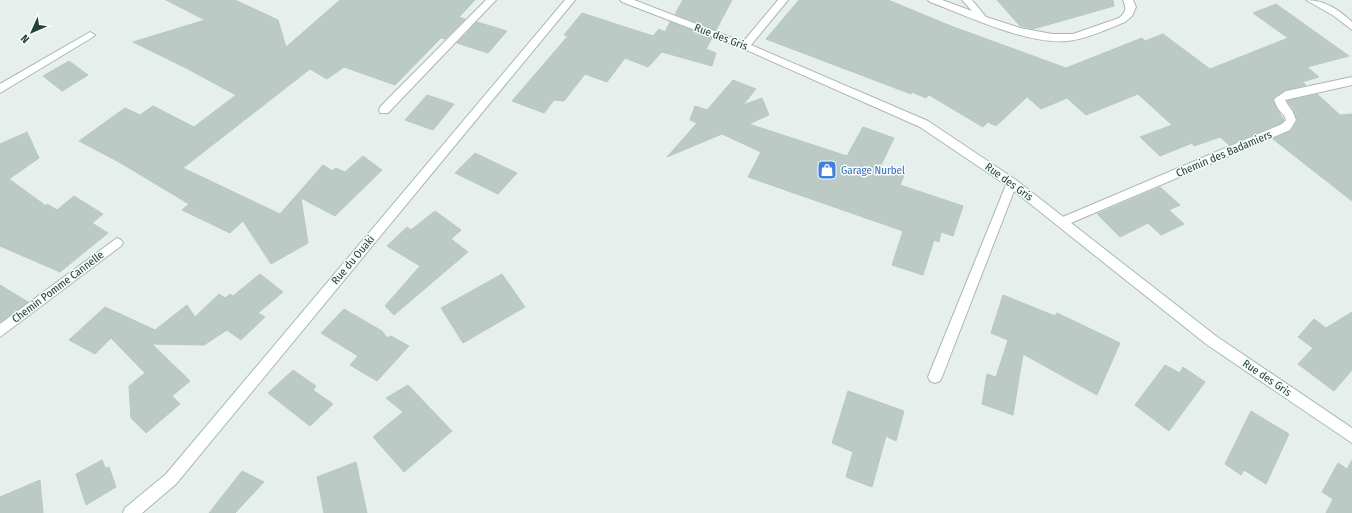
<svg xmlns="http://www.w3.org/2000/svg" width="1352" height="513" viewBox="0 0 1352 513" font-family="'Fira Sans Condensed',sans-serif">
<rect width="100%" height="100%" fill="#e6efeb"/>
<path fill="#bbcac4" stroke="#b8c9c2" d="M166,0h69l43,20 8,27 54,-47h135l-16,17 6,2 -20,20 -4,-1 -46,47 -51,-18 -17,12 -17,-10 -127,99 97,46 43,-49 10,6 2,-3 10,4 18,-16 19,14 -47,46 -34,-18 7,45 -37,21 -28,-43 -13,12 -48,-23 7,-6 -70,-42 -40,-21 46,-33 15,7 13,-9 41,21 42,-32 -48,-26 -55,-27 72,-22z
M683,0h49l-16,30 -41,-16z
M799,0h89l63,26 115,42 76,-30 3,3 18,-7 47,35 78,-31 -35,-25 23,-9 73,52 -42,11 12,10 -17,5 4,3 -20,5 -13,8 3,10 8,12 -3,3 -52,22 -9,-8 -26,9 -2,-3 -32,13 -20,-19 32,-12 -34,-31 -52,21 -19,-17 -26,11 -14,-12 -31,29 -8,-4 -5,5 -54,-32 -3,3 -14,-6 -1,2 -145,-55z
M997,0h116l1,6 -81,23 -13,-3z
M582,13l71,23 6,-7 6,3 5,-10 42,16 -6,11 10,4 -4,13 -50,-14 -14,15 -23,-9 -18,24 -22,-8 -21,27 -10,-1 -10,13 -32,-12 56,-65 -4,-1z
M477,22l30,9 -19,22 -31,-10z
M69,61l19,14 -26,16 -19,-15z
M733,80l23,9 -13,16 19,-7 7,17 -20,9 98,32 16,-29 31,11 -14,29 24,8 -4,10 63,21 -10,30 -12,-4 -2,10 -5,-2 -11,35 -31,-10 11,-34 -155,-54 13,-25 -39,-18 -55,23 30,-34 -7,-3 5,-14 12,4z
M1317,94l23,21 12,-1v87l-79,-62 18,-8 6,-10 -4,-12 -6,-8z
M427,95l27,9 -21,26 -28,-10z
M27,132l12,26 -30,21 37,27 1,-2 10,6 17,-14 29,18 -11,9 16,10 -48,39 -60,-26v-102z
M475,153l42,20 -19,21 -43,-21z
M1160,187l20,18 -11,5 15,14 -23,11 -13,-12 -28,14 -23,-23z
M435,211l26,19 -10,9 17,13 -74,63 -9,-9 35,-40 -33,-20 20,-19 4,3z
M260,274l23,18 -25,21 7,4 -24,23 -14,-10 -23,15 -52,-1 38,37 -18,15 8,8 -34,29 -15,-15 -2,-32 16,-13 -34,-35 -16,16 -26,-14 36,-33 50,23 32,-25 8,12 24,-23 6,4 5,-4 3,2z
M502,274l23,33 -62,36 -22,-35z
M0,285l28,17 -28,20z
M1003,295l52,21 2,-3 63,30 -23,52 -74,-41 -10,61 -31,-11 5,-30 9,3 12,-37 -17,-7z
M344,309l38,22 5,7 4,-2 18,10 -32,35 -27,-16 8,-9 -37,-23z
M1352,312v58l-18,21 -36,-27 15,-16 -15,-11 16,-18 12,9z
M1165,365l15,8 3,-6 22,15 -36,49 -34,-26z
M293,370l23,16 -3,4 20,14 -23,22 -42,-33z
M408,385l44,46 -48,41 -31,-35 30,-25 -17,-14z
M848,391l56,20 -8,30 -10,-5 -14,51 -26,-10 7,-25 -21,-9z
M1251,411l38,23 -23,50 -22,-14 -3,5 -16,-11z
M102,460l3,8 4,-1 7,20 -30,18 -10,-31z
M1352,460v53h-26l7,-14 -11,-7 16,-29 9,6z
M356,462l11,51h-43l-7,-36z
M242,471l22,11 -29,31h-26z
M40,480l3,33h-43v-16z"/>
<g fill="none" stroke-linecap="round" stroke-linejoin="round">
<g stroke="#a8b8b2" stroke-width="2">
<path id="lane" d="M486,0h10l-108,113h-8l-1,-3 1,-3z
M1288,109l4,1 4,10 -6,10 -224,95h-8l-2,-3 2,-3 224,-95 4,-4 -3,-7z"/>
</g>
<g stroke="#a8b8b2" stroke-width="2">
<path id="street" d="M620,0h14l109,42 35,-42h10l-37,45 177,76 88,59 200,156 136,92v15l-146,-99 -192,-153 -72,186 -2,4 -5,2 -5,-2 -2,-4 78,-192 -86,-58 -178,-79 -120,-46z
M928,0h14l30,11 -10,-11h10l14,17 34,11 32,6h21l46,-16c7,-6 8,-9 4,-18h10l3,7 -4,9 -7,6c-18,7 -38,17 -58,19 -40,4 -99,-25 -137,-39z
M1306,0c19,0 33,10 46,22v8l-18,-14z
M90,32l5,3 -2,2 -93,56v-9z
M1352,77v8l-67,15 8,13 -5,4c-8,-3 -12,-11 -14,-18l12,-8z
M117,238l4,2 2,3 -2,3 -121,91v-13z"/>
</g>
<g stroke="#a4bbb3" stroke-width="2">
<path id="secondary" d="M565,0h10l-399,484 -34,29h-19l2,-5 41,-34z"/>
</g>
<use href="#lane" fill="#fff" fill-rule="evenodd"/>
<use href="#street" fill="#fff" fill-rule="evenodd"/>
<use href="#secondary" fill="#fff" fill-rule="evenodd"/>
</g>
<defs>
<g id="shop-square" transform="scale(1)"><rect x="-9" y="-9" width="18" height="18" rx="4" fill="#3f7fe0" stroke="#f7fbf9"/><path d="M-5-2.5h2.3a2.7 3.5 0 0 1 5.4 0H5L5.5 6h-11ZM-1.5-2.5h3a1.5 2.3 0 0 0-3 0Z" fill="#fff"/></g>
</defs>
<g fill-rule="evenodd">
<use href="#shop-square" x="827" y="170"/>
</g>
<g text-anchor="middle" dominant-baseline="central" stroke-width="3" stroke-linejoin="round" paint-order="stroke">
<g font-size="11" fill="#24423a" stroke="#f7fbf9">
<text transform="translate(721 37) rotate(21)">Rue des Gris</text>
<text transform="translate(1224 154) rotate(-23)">Chemin des Badamiers</text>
<text transform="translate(1009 182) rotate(36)">Rue des Gris</text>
<text transform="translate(353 260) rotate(-50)">Rue du Ouaki</text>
<text transform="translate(58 287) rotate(-37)">Chemin Pomme Cannelle</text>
<text transform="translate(1267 378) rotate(34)">Rue des Gris</text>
</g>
<g font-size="11" fill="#366cbe" stroke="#f7fbf9" text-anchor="start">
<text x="841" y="170">Garage Nurbel</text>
</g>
</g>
<g transform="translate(32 32) rotate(225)" stroke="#f7fbf9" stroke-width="3" paint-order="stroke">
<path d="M0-3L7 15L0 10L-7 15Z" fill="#24423a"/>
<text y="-6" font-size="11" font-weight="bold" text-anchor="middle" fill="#24423a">N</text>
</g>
</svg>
